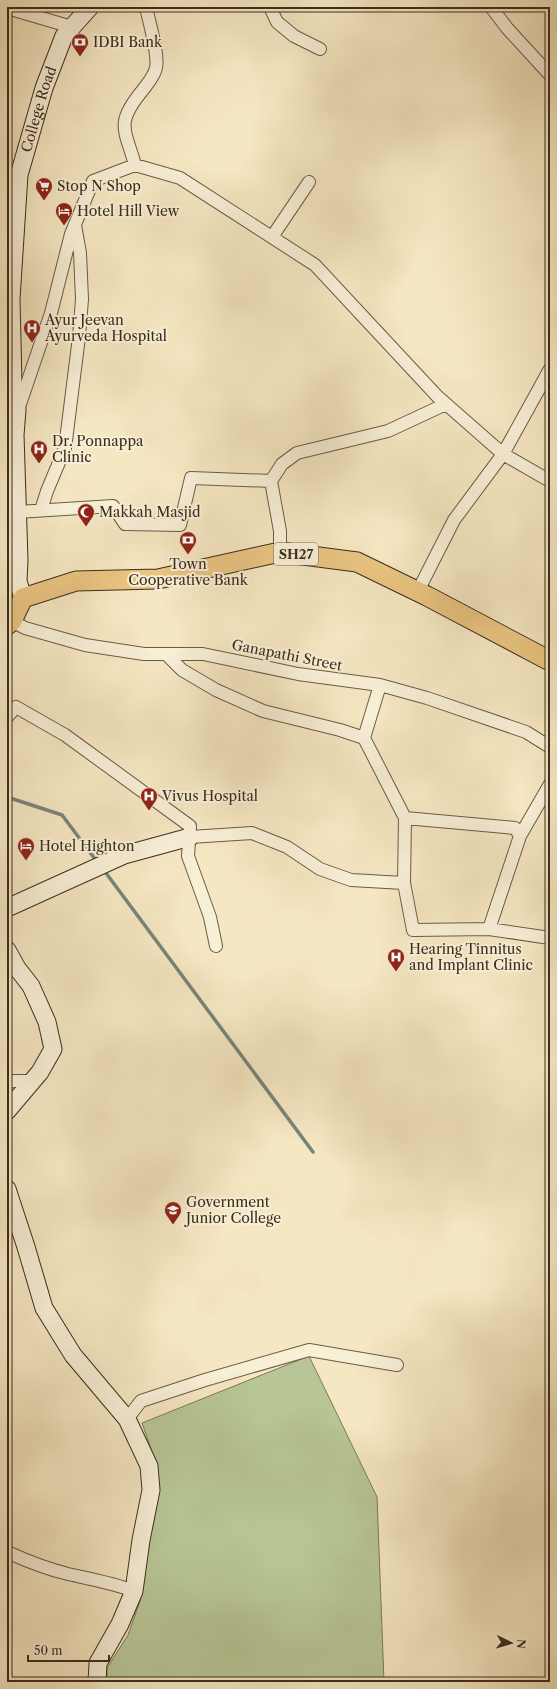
<svg xmlns="http://www.w3.org/2000/svg" width="557" height="1689" viewBox="0 0 557 1689" font-family="'Libre Caslon Text',serif">
<rect width="100%" height="100%" fill="#f5e7c2"/>
<filter id="stains"><feTurbulence type="fractalNoise" baseFrequency=".005" numOctaves="4"/><feColorMatrix values="0 0 0 0 .2 0 0 0 0 .09 0 0 0 0 .02 0 0 0 .5 -.17"/></filter>
<radialGradient id="worn" r=".72"><stop offset=".6" stop-color="#630" stop-opacity="0"/><stop offset="1" stop-color="#630" stop-opacity=".3"/></radialGradient>
<path fill="#b8c696" stroke="#7a7a59" d="M309,1356l68,141 7,185h-277v-14l21,-33 12,-34 17,-135 -15,-43z"/>
<g fill="none" stroke-linecap="round" stroke-linejoin="round">
<path stroke="#77847b" stroke-width="3.5" d="M7,797l55,18 36,48
M103,869l210,283"/>
<g stroke="#6a5c46" stroke-width="14">
<path id="street" d="M270,7l7,15 17,14 26,13
M491,7l16,21 43,47
M7,8l65,19
M135,165c-10,-36 -20,-41 7,-74 5,-7 12,-14 14,-23 3,-14 -7,-46 -10,-61
M272,237l37,-55
M18,410l33,-97 20,-79 22,-53 42,-16 45,13 135,87 122,131 66,58 47,27
M271,481l9,50v21
M41,510l6,-19 18,-43 14,-111 3,-38 -2,-46 -5,-28
M17,512l96,-6 12,18 55,1 11,-47 80,3 11,-17 15,-11 91,-22 58,-27
M418,591l36,-71 49,-66 47,-85
M12,621l13,7 60,17 59,9h59l95,20 82,11 47,13 99,34 24,15
M166,654l16,16 34,20 47,21 77,19 24,8 41,80 110,10 5,8 -31,93 61,9
M7,717l9,-10 49,28 125,91 -2,30 22,61 6,29
M364,738l16,-53
M405,818l-1,65 9,47 76,-1
M520,836l30,-52
M190,837l62,-4 35,14 33,22 31,11 53,3
M7,1082l7,-1h18
M127,1419l14,-18 64,-21 104,-30 88,15
M7,1552c20,9 40,17 61,22 23,5 45,9 66,17"/>
</g>
<g stroke="#3b2d1c" stroke-width="19">
<g id="secondary">
<path id="s1" d="M23,598l-5,-17 1,-21 -4,-125 2,-25 -4,-26 -2,-85 8,-124 25,-87 20,-52 26,-29"/>
<path d="M7,908l117,-53 66,-18"/>
<path d="M7,950l10,18 14,18 16,36 6,27 -13,23 -33,39"/>
<path d="M7,1189l19,58 18,61 29,47 54,64 22,47 2,24 -10,50 -7,51 -14,33 -22,39 -1,19"/>
</g>
</g>
<g stroke="#3b2d1c" stroke-width="21">
<path id="primary" d="M7,625l5,-4 11,-23 53,-17 82,-2 122,-27 77,10 70,34 123,65"/>
</g>
<use href="#street" stroke="#f8efd7" stroke-width="12"/>
<use href="#secondary" stroke="#f8efd7" stroke-width="17"/>
<use href="#primary" stroke="#eac481" stroke-width="19"/>
</g>
<defs>
<g id="bank-pin" transform="scale(0.9)"><path d="M0 17L-7.5 6A9.5 9.5 0 1 1 7.5 6Z" fill="#8f2418" stroke="#f8efd7"/><path d="M-6-4H6V4H-6ZM0-2.3a2.3 2.3 0 1 0 0 4.6a2.3 2.3 0 1 0 0-4.6Z" fill="#fff"/></g>
<g id="supermarket-pin" transform="scale(0.9)"><path d="M0 17L-7.5 6A9.5 9.5 0 1 1 7.5 6Z" fill="#8f2418" stroke="#f8efd7"/><path d="M-6-5.5h2.5l.6 2H6L4.5 2H-2.5L-4.4-4H-6ZM-1.5 3.2a1.3 1.3 0 1 0 .1 0ZM3 3.2a1.3 1.3 0 1 0 .1 0Z" fill="#fff"/></g>
<g id="hotel-pin" transform="scale(0.9)"><path d="M0 17L-7.5 6A9.5 9.5 0 1 1 7.5 6Z" fill="#8f2418" stroke="#f8efd7"/><path d="M-6-4.5h1.5V1H6V5H4.5V3h-9V5H-6ZM-4 0a1.8 1.8 0 1 1 3.6 0ZM.5 0V-2.5h3Q6-2.5 6 0Z" fill="#fff"/></g>
<g id="hospital-pin" transform="scale(0.9)"><path d="M0 17L-7.5 6A9.5 9.5 0 1 1 7.5 6Z" fill="#8f2418" stroke="#f8efd7"/><path d="M-5-5h3v3.5h4V-5h3V5h-3V1.5h-4V5h-3Z" fill="#fff"/></g>
<g id="mosque-pin" transform="scale(0.9)"><path d="M0 17L-7.5 6A9.5 9.5 0 1 1 7.5 6Z" fill="#8f2418" stroke="#f8efd7"/><path d="M3.5-4.9A6 6 0 1 0 3.5 4.9A5 5 0 1 1 3.5-4.9Z" fill="#fff"/></g>
<g id="university-pin" transform="scale(0.9)"><path d="M0 17L-7.5 6A9.5 9.5 0 1 1 7.5 6Z" fill="#8f2418" stroke="#f8efd7"/><path d="M0-5L7-2L0 1L-7-2ZM-4 1L0 2.5L4 1V4Q0 6-4 4Z" fill="#fff"/></g>
</defs>
<g fill-rule="evenodd">
<use href="#bank-pin" x="80" y="42"/>
<use href="#supermarket-pin" x="44" y="186"/>
<use href="#hotel-pin" x="64" y="211"/>
<use href="#hospital-pin" x="32" y="328"/>
<use href="#hospital-pin" x="39" y="449"/>
<use href="#mosque-pin" x="86" y="512"/>
<use href="#bank-pin" x="188" y="540"/>
<use href="#hospital-pin" x="149" y="796"/>
<use href="#hotel-pin" x="26" y="846"/>
<use href="#hospital-pin" x="396" y="957"/>
<use href="#university-pin" x="173" y="1210"/>
</g>
<g text-anchor="middle" dominant-baseline="central" stroke-width="4" stroke-linejoin="round" paint-order="stroke">
<rect fill="#f8efd7" stroke="#746754" stroke-width="1" x="274" y="543" width="44" height="22" rx="3"/>
<g font-size="13" font-weight="bold" fill="#3b2d1c">
<text x="296" y="554">SH27</text>
</g>
<g font-size="14" fill="#3b2d1c" stroke="#f8efd7" text-anchor="start">
<text x="93" y="42">IDBI Bank</text>
<text x="57" y="186">Stop N Shop</text>
<text x="77" y="211">Hotel Hill View</text>
<text x="45" y="320">Ayur Jeevan<tspan x="45" dy="16">Ayurveda Hospital</tspan></text>
<text x="52" y="441">Dr. Ponnappa<tspan x="52" dy="16">Clinic</tspan></text>
<text x="99" y="512">Makkah Masjid</text>
<text x="188" y="564" text-anchor="middle">Town<tspan x="188" dy="16">Cooperative Bank</tspan></text>
<text x="162" y="796">Vivus Hospital</text>
<text x="39" y="846">Hotel Highton</text>
<text x="409" y="949">Hearing Tinnitus<tspan x="409" dy="16">and Implant Clinic</tspan></text>
<text x="186" y="1202">Government<tspan x="186" dy="16">Junior College</tspan></text>
</g>
<g font-size="14" fill="#3b2d1c" stroke="#f8efd7">
<text stroke="none"><textPath href="#s1" startOffset="493">College Road</textPath></text>
<text transform="translate(287 655) rotate(11)">Ganapathi Street</text>
</g>
</g>
<rect width="557" height="1689" fill="none" stroke="#f5e7c2" stroke-width="24"/>
<rect x="8" y="8" width="541" height="1673" fill="none" stroke="#3b2d1c" stroke-width="2"/>
<rect x="12" y="12" width="533" height="1665" fill="none" stroke="#3b2d1c"/>
<g transform="translate(511 1643) rotate(95)" stroke="#f8efd7" stroke-width="3" paint-order="stroke">
<path d="M0-3L7 15L0 10L-7 15Z" fill="#3b2d1c"/>
<text y="-6" font-size="11" font-weight="bold" text-anchor="middle" fill="#3b2d1c">N</text>
</g>
<path d="M28 1655v6h81v-6" fill="none" stroke="#3b2d1c" stroke-width="2"/>
<text x="34" y="1655" font-size="12" fill="#3b2d1c" stroke="#f8efd7" stroke-width="3" paint-order="stroke">50 m</text>
<rect width="100%" height="100%" filter="url(#stains)"/>
<rect width="100%" height="100%" fill="url(#worn)"/>
</svg>
